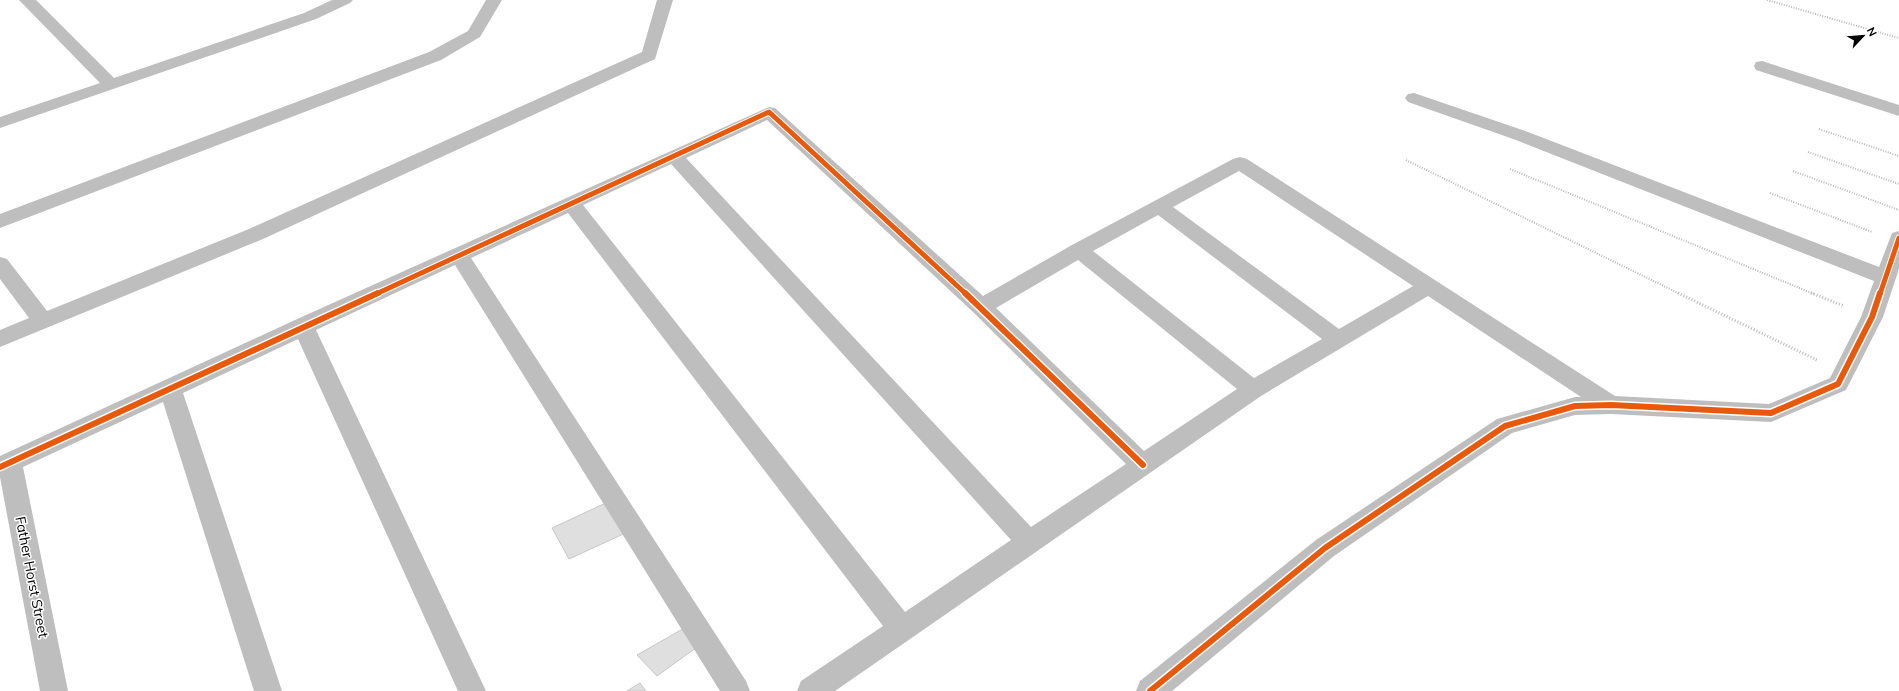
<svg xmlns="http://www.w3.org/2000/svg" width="1899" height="691" viewBox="0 0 1899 691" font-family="Mulish,sans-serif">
<rect width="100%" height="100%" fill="#fff"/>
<path fill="#dfdfdf" stroke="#c7c7c7" d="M610,501l20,30 -61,28 -17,-31z
M686,627l14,18 -43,31 -20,-21z
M640,683l6,8h-19z"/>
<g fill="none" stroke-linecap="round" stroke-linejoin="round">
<path stroke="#b9b9b9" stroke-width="2" stroke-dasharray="1 1.5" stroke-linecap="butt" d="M1767,0l132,38
M1819,129l80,27
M1808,152l91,32
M1406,160l274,134
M1510,169l304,125
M1793,171l106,39
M1770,193l102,39"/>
<path stroke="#b9b9b9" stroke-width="3" stroke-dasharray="1 2" stroke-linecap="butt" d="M1678,293l139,67
M1811,293l33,13"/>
<path fill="#bebebe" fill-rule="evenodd" d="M19,0h17l78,78 190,-65 28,-13h21l-3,3 -34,16 -316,109v-11l100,-34z
M486,0h16l-22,37 -39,23 -441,168v-14l429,-162 39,-21z
M657,0h16l-18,59 -392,180 -263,108v-17l29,-12 -29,-39v-22l7,2 40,52 202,-82 393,-177z
M1762,61l137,44v11l-143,-46 -2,-4 2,-4z
M1414,93l114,39 351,135 13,-34 7,-2v37l-3,10 -13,39 -37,73 -75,32 -160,-8 -36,1 -63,18 -178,123 -162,135h-36l4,-10 176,-141 181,-121 78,-22h6l-153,-101 -167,100 -426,295h-38l4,-10 82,-55 -315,-413 -97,45 275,423 4,10h-30l-265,-426 -139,65 170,361h-28l-160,-352 -115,54 99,298h-28l-91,-289 -140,65 45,224h-28l-40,-214v-21l295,-136 474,-213 6,1 208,188 89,-51 161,-86 7,-2 7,2 368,237 154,8 61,-26 31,-61 13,-36 -358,-141 -108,-38 -3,-4 3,-4zM767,120l206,192 153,152 -95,63 -345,-369zM671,164l340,376 -106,72 -322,-407zM1239,171l174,115 -74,43 -166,-122zM1158,215l164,124 -68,39 -161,-127zM1078,260l159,129 -93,62 -148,-143z"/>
<g stroke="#fff" stroke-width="7">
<path id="cycleway-far1" d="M376,294l393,-182 197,182
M1880,294l19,-56"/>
</g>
<g stroke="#fff" stroke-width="9">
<path id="cycleway" d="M965,293l178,172
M0,467l378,-174
M1150,691l175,-143 180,-122 70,-20 36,-1 160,8 67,-29 34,-67 8,-24"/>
</g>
<use href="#cycleway-far1" stroke="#e8590c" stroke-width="5"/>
<use href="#cycleway" stroke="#e8590c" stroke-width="6"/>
</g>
<g text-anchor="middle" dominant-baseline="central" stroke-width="3" stroke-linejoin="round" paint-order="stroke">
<g font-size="14" fill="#000" stroke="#fff">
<text transform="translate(32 577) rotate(79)">Father Horst Street</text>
</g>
</g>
<g transform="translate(1863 36) rotate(64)" stroke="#ffffff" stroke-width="3" paint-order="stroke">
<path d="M0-3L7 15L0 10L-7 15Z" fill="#000000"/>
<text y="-6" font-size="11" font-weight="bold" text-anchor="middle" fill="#000000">N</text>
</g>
</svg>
